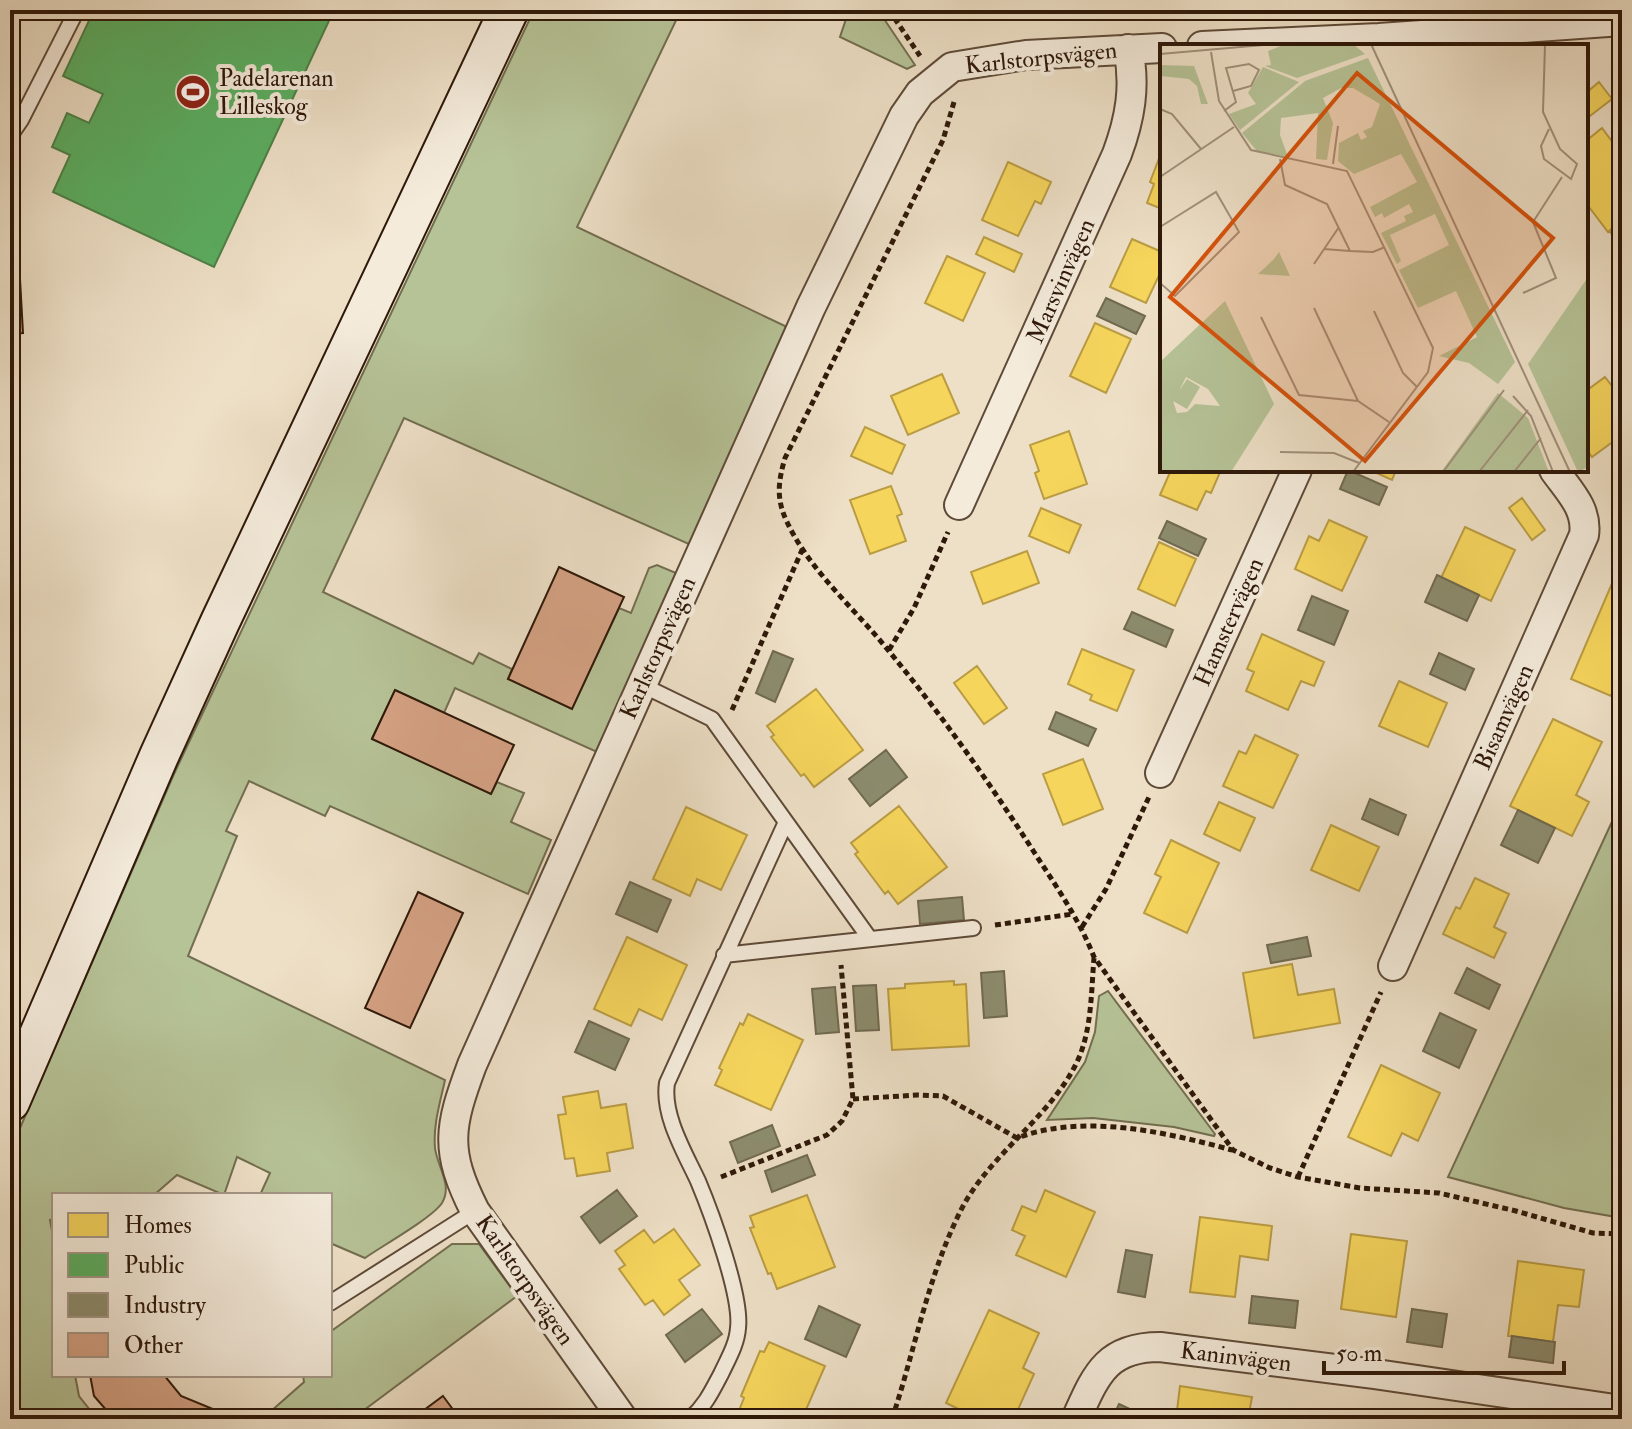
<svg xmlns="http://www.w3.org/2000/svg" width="1632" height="1429" viewBox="0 0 1632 1429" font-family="'IM FELL Double Pica',serif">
<rect width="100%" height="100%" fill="#eee0c7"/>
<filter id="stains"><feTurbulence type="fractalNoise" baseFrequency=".0025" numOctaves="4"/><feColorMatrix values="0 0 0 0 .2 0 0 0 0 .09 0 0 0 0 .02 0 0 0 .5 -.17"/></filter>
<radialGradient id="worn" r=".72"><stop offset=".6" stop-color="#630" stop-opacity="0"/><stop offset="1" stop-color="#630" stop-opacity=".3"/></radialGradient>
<path fill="#b6c397" stroke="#726e50" stroke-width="2" d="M534,10h147l-104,217 208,99 1,4 -95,215 -287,-127 -81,174 150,72 6,-11 33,16 -4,10 64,30 47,-101 12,5 18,-45 8,-3 19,8 -79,179 -142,-64 -11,25 -49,-23 -23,48 119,56 6,-12 27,11 -13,29 40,18 -23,54 -198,-88 -5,10 -76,-35 -23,50 11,5 -49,120 257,124c-5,23 -12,45 -10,68 2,18 18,37 7,55 -10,15 -60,43 -77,55l-35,-15v-48h-70l10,-22 -33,-16 -13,38 -47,-20 -23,20h-100v24l-4,1 4,22v133h21l4,21 18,23h-87v-268l164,-377z
M841,10h37l37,55 -8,4 -67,-32 8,-24z
M1622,800v418l-58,-10 -116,-31z
M1108,991l107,143 -1,2 -40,-9 -81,-9 -46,2 38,-58 10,-30 4,-36z
M452,1244h27l38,52 -165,123h-90l42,-37 -1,-7h27v-43z"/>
<path fill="#f6d55c" stroke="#ba9c43" stroke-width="2" d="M1599,82l13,17 -26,20v-26z
M1602,128l12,16 4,-3 4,6v74l-14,11 -22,-29v-62z
M1160,156l2,1v52l-15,-6 7,-19 -4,-2z
M1008,162l43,20 -10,22 -6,-3 -17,35 -36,-16z
M1622,221v25l-13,-15z
M984,237l38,17 -8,18 -38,-18z
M1132,239l30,13v17l-16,34 -36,-16z
M947,256l38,17 -22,48 -38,-18z
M1095,323l36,16 -25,54 -36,-17z
M942,374l17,39 -51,22 -17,-39z
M1605,377l17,22v36l-30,22 -6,-8v-58z
M865,427l40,18 -13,29 -41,-18z
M1069,431l18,53 -43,15 -9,-26 4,-2 -9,-26z
M1171,470h50l-10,23 -5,-2 -9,19 -37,-15z
M1370,470h26l-4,10z
M891,486l11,28 -5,2 9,25 -36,13 -20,-54z
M1522,498l23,32 -13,10 -23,-32z
M1041,508l40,17 -12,28 -40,-17z
M1329,520l38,17 -25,54 -47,-22 14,-33 10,5z
M1465,527l50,23 -24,51 -50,-23z
M1159,542l37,17 -21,47 -37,-17z
M1027,551l12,32 -56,21 -12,-32z
M1613,581l9,4v86l-11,25 -40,-17z
M1262,634l62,28 -10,24 -13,-5 -13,29 -42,-19 8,-19 -7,-3z
M1082,649l52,21 -17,41 -27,-11 2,-5 -24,-11z
M977,666l30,42 -23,16 -30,-41z
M1399,681l48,22 -19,44 -49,-21z
M816,689l47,61 -49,37 -10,-13 -3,2 -30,-39 3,-2 -7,-9z
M1553,719l49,23 -26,53 13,7 -17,34 -62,-30z
M1255,735l43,20 -25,53 -50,-22 16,-35 7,3z
M1083,759l20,50 -40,16 -20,-51z
M1219,802l36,16 -15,33 -36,-17z
M899,806l48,61 -49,37 -10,-13 -3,3 -30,-40 3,-2 -7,-9z
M686,807l61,28 -26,55 -24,-11 -7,17 -37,-17z
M1331,825l48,22 -20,44 -48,-21z
M1171,840l48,23 -32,70 -43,-20 17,-36 -6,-3z
M1475,878l34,16 -15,33 12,6 -12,25 -51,-24 13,-27 4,2z
M627,937l60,28 -25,55 -23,-11 -8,17 -37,-17z
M1292,964l6,31 36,-6 6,34 -86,15 -11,-65z
M954,981v4l12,-1 3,62 -77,4 -4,-61 17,-1v-4z
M748,1014l55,26 -32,70 -56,-25 7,-15 -3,-2 21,-45 3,2z
M1381,1065l59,28 -22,48 -16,-8 -11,23 -43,-19z
M598,1091l3,17 25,-4 7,44 -26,5 3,18 -33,5 -3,-18 -9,1 -7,-44 8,-1 -3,-17z
M1045,1190l50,22 -29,65 -50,-22 9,-19 -13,-6 10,-24 14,6z
M807,1195l28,72 -58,22 -6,-16 -3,1 -18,-46 4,-1 -4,-11z
M1200,1217l72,9 -4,34 -28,-4 -5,41 -45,-5z
M674,1229l26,36 -21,15 11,15 -26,20 -11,-15 -8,5 -26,-36 6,-4 -10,-14 29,-21 10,13z
M1351,1234l56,7 -11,76 -55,-8z
M1518,1261l66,9 -5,37 -21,-2 -5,37 -45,-6z
M989,1310l50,23 -16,35 11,6 -18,40 -12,-5 -4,10h-21l-33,-16z
M769,1342l56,24 -23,53h-51l-13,-6 6,-15 -3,-2 19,-45 4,1z
M1180,1386l72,11 -4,22h-72z
M1344,1410l59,9h-60z"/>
<path fill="#5aae61" stroke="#4d8147" stroke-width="2" d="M94,10h240l-120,257 -161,-75 17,-37 -18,-8 15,-34 22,10 14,-29 -40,-18z"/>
<path fill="#8c8c6e" stroke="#706950" stroke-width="2" d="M1106,298l39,18 -9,18 -39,-18z
M1348,470l39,17 -8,18 -39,-16z
M1167,521l39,18 -8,17 -39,-18z
M1437,575l42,20 -12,26 -42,-19z
M1312,596l36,15 -14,34 -36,-15z
M1132,612l41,18 -7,17 -42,-18z
M773,651l20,8 -18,43 -19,-9z
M1439,653l35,16 -9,21 -35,-16z
M1056,712l40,17 -8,17 -39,-17z
M886,750l21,27 -37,29 -21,-27z
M1370,799l36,16 -8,20 -36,-16z
M1518,810l37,18 -17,35 -37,-18z
M630,882l41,18 -14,32 -41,-18z
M962,897l2,23 -44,4 -2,-23z
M1307,937l4,19 -40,7 -4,-18z
M1467,968l33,17 -11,24 -34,-16z
M1004,971l3,45 -23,2 -3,-45z
M876,985l3,45 -23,1 -3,-45z
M835,987l4,45 -23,2 -4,-45z
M1440,1013l36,17 -17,38 -36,-17z
M589,1021l40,18 -14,31 -40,-18z
M772,1125l8,21 -42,17 -8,-21z
M807,1155l8,20 -43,17 -7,-21z
M617,1190l20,26 -37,27 -19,-26z
M1126,1250l26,5 -7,42 -27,-5z
M1252,1296l46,5 -3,27 -46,-5z
M819,1306l41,19 -14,32 -41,-18z
M702,1309l20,25 -37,28 -19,-27z
M1412,1309l35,5 -5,33 -35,-5z
M1512,1336l43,6 -2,21 -44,-6z
M1119,1404l32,15h-39z"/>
<path fill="#d5a284" stroke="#2e1809" stroke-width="2" d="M19,261l4,72 -13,1v-72z
M10,357l3,76h-3z
M559,567l65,30 -52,112 -64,-30z
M395,690l119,55 -23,49 -119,-55z
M418,892l45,21 -53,115 -45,-20z
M90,1375h74l17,21 56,23h-123l-20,-23z
M443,1396l17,23h-48z"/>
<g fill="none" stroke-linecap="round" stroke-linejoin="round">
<g stroke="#5e4a38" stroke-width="18">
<path id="lane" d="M10,136l11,-16 56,-110
M642,685l70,34 74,103 -119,261c-5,32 18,70 31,98 13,31 44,115 40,147 -1,16 -10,31 -17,46 -9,17 -16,32 -31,45
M786,822l84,117
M724,955l249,-27
M330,1303l145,-92"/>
</g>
<g stroke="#5e4a38" stroke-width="32">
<path id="street" d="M1202,46l177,-8 243,-17
M959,505l158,-351c13,-35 19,-68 11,-105
M1160,773l137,-303
M1393,966l191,-431c4,-26 -15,-44 -30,-65
M623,1419l-148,-208c-31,-61 -26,-84 -3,-146l339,-758 93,-191 16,-23 32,-26 74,-12 136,-7
M1076,1419c20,-44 30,-72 84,-72l215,27 233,34 7,4 2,7"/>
</g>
<g stroke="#2e1809" stroke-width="42">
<path id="secondary" d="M10,1102l149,-346 61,-134 289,-612"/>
</g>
<path stroke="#2e1809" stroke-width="5" stroke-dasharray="6 4" stroke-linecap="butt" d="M889,10l31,46
M954,102l-11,38 -158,318c-7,24 -9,41 2,64 23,49 68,87 101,128 53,64 101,132 146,202 22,34 45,67 60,105l139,193 37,18 28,9 62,11 79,5 77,18 77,22 29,1
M889,650l25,-42 34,-76
M732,710l70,-160
M995,925l78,-11
M1082,927l24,-38 43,-92
M853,1099l64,-4 26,1 74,42c67,-25 148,-6 215,12
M721,1177l106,-42 15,-14 11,-22 -12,-134
M1298,1177l83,-185
M892,1419c23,-69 36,-144 69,-209 28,-55 86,-90 114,-144 17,-32 16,-73 19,-108"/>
<use href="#lane" stroke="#f4ebdb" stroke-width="14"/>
<use href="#street" stroke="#f4ebdb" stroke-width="28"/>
<use href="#secondary" stroke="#f4ebdb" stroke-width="38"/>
</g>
<defs>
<g id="stadium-disc" transform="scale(1.8)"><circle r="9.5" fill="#8f2418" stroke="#f4ebdb"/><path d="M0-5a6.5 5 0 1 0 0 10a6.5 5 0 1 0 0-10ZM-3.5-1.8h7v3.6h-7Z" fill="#fff"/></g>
</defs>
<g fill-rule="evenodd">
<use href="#stadium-disc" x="193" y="92"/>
</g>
<g text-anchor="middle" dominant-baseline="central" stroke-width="8" stroke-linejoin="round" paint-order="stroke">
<g font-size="24" fill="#2e1809" stroke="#f4ebdb">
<text transform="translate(1041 58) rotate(-6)">Karlstorpsvägen</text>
<text transform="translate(1061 281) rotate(-66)">Marsvinvägen</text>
<text transform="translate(1229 622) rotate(-66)">Hamstervägen</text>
<text transform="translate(658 648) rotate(-66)">Karlstorpsvägen</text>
<text transform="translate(1504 717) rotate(-66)">Bisamvägen</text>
<text transform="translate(525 1280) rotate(55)">Karlstorpsvägen</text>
<text transform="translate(1236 1357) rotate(7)">Kaninvägen</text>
</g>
<g font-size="24" fill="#2e1809" stroke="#f4ebdb" text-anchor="start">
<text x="219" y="78">Padelarenan<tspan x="219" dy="28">Lilleskog</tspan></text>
</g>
</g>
<g transform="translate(1160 44)">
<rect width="428" height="428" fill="#eee0c7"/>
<path d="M126,0h67l12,10 -68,24 -32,-12 6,-1 -3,-14zM208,14l147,304 -17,22 -29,-21 -30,-7 38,-19 -21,-46 -38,17 -19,-38 50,-25 -14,-31 -45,21 11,26 -4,3 -16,-31 25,-12 -2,-5 9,-4 -4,-8 -25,14 -2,-5 -7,4 -5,-10 47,-25 -16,-28 -47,20 -16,-13 1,-18 19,-10 3,7 6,-3 -4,-6 9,-4 8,-23 -27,-16h-12l-18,10 10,25 -6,37 -11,-1 2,-46 -37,5 -1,17 8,22 -31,-6 -15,-18 63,-52zM0,21l34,1 14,38h-7l-4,-18 -8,-7 -29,-3zM103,23l36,15 -59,48 -11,-16 27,-10 -8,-11zM119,208l11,24 -32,-2 16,-15zM428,233v190l-10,5 -50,-108zM65,257l49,103 -43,68h-71v-110zM26,333l22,12 12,17 -25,-2 -8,8 -10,1 -4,-12 14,8 13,-22 -13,-8 -8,12zM338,349l30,25 21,54h-108z" fill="#b6c397" fill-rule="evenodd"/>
<path fill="none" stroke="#a1907b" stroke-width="2" d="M211,0l199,428M385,0l-2,68 17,37 17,15 -6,15 -27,-20 -3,-13 8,-17M51,8l8,49 32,49 96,21 86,177 -5,24 -75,100M0,10l116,-10M0,65l12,5 29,35M64,67l12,-9 -10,-34 23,-4 10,6 -8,16 -18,5M120,115l5,26 42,19 23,47 23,1 12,-5M173,120l5,-38M0,133l74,-50M0,183l56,-35 23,40 -64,64 -15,-13M164,205l26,2M154,220l25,-37M363,249l33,-15 -23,-56 29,-45M154,264l44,93M214,267l29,62 14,14M101,273l38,78 59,6 31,21M353,352l18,20 22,56M120,408l54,1 25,10M283,428l61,-82M319,428l49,-62M354,428l27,-34"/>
<path fill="#d5520c" fill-opacity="0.15" stroke="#d5520c" stroke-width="4" d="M197,29l196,165 -188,223 -195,-164z"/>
<rect width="428" height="428" fill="none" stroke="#2e1809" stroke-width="4"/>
</g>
<rect width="1632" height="1429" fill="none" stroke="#eee0c7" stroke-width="40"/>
<rect x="12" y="12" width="1608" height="1405" fill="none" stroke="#2e1809" stroke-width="4"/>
<rect x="20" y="20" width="1592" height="1389" fill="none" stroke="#2e1809" stroke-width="2"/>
<rect x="52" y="1193" width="280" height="184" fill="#f4ebdb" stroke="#a59787" stroke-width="2"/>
<rect x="68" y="1213" width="40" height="24" fill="#f6d55c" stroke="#a59787" stroke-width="2"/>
<text x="124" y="1233" font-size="24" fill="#2e1809">Homes</text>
<rect x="68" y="1253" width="40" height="24" fill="#5aae61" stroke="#a59787" stroke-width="2"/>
<text x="124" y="1273" font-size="24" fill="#2e1809">Public</text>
<rect x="68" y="1293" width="40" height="24" fill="#8c8c6e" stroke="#a59787" stroke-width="2"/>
<text x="124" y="1313" font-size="24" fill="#2e1809">Industry</text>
<rect x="68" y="1333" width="40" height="24" fill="#d5a284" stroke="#a59787" stroke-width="2"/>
<text x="124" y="1353" font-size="24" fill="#2e1809">Other</text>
<path d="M1324 1361v12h240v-12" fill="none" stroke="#2e1809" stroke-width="4"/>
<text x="1336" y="1361" font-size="24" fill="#2e1809" stroke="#f4ebdb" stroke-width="6" paint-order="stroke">50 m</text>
<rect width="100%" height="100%" filter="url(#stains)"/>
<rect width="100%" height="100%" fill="url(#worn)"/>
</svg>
